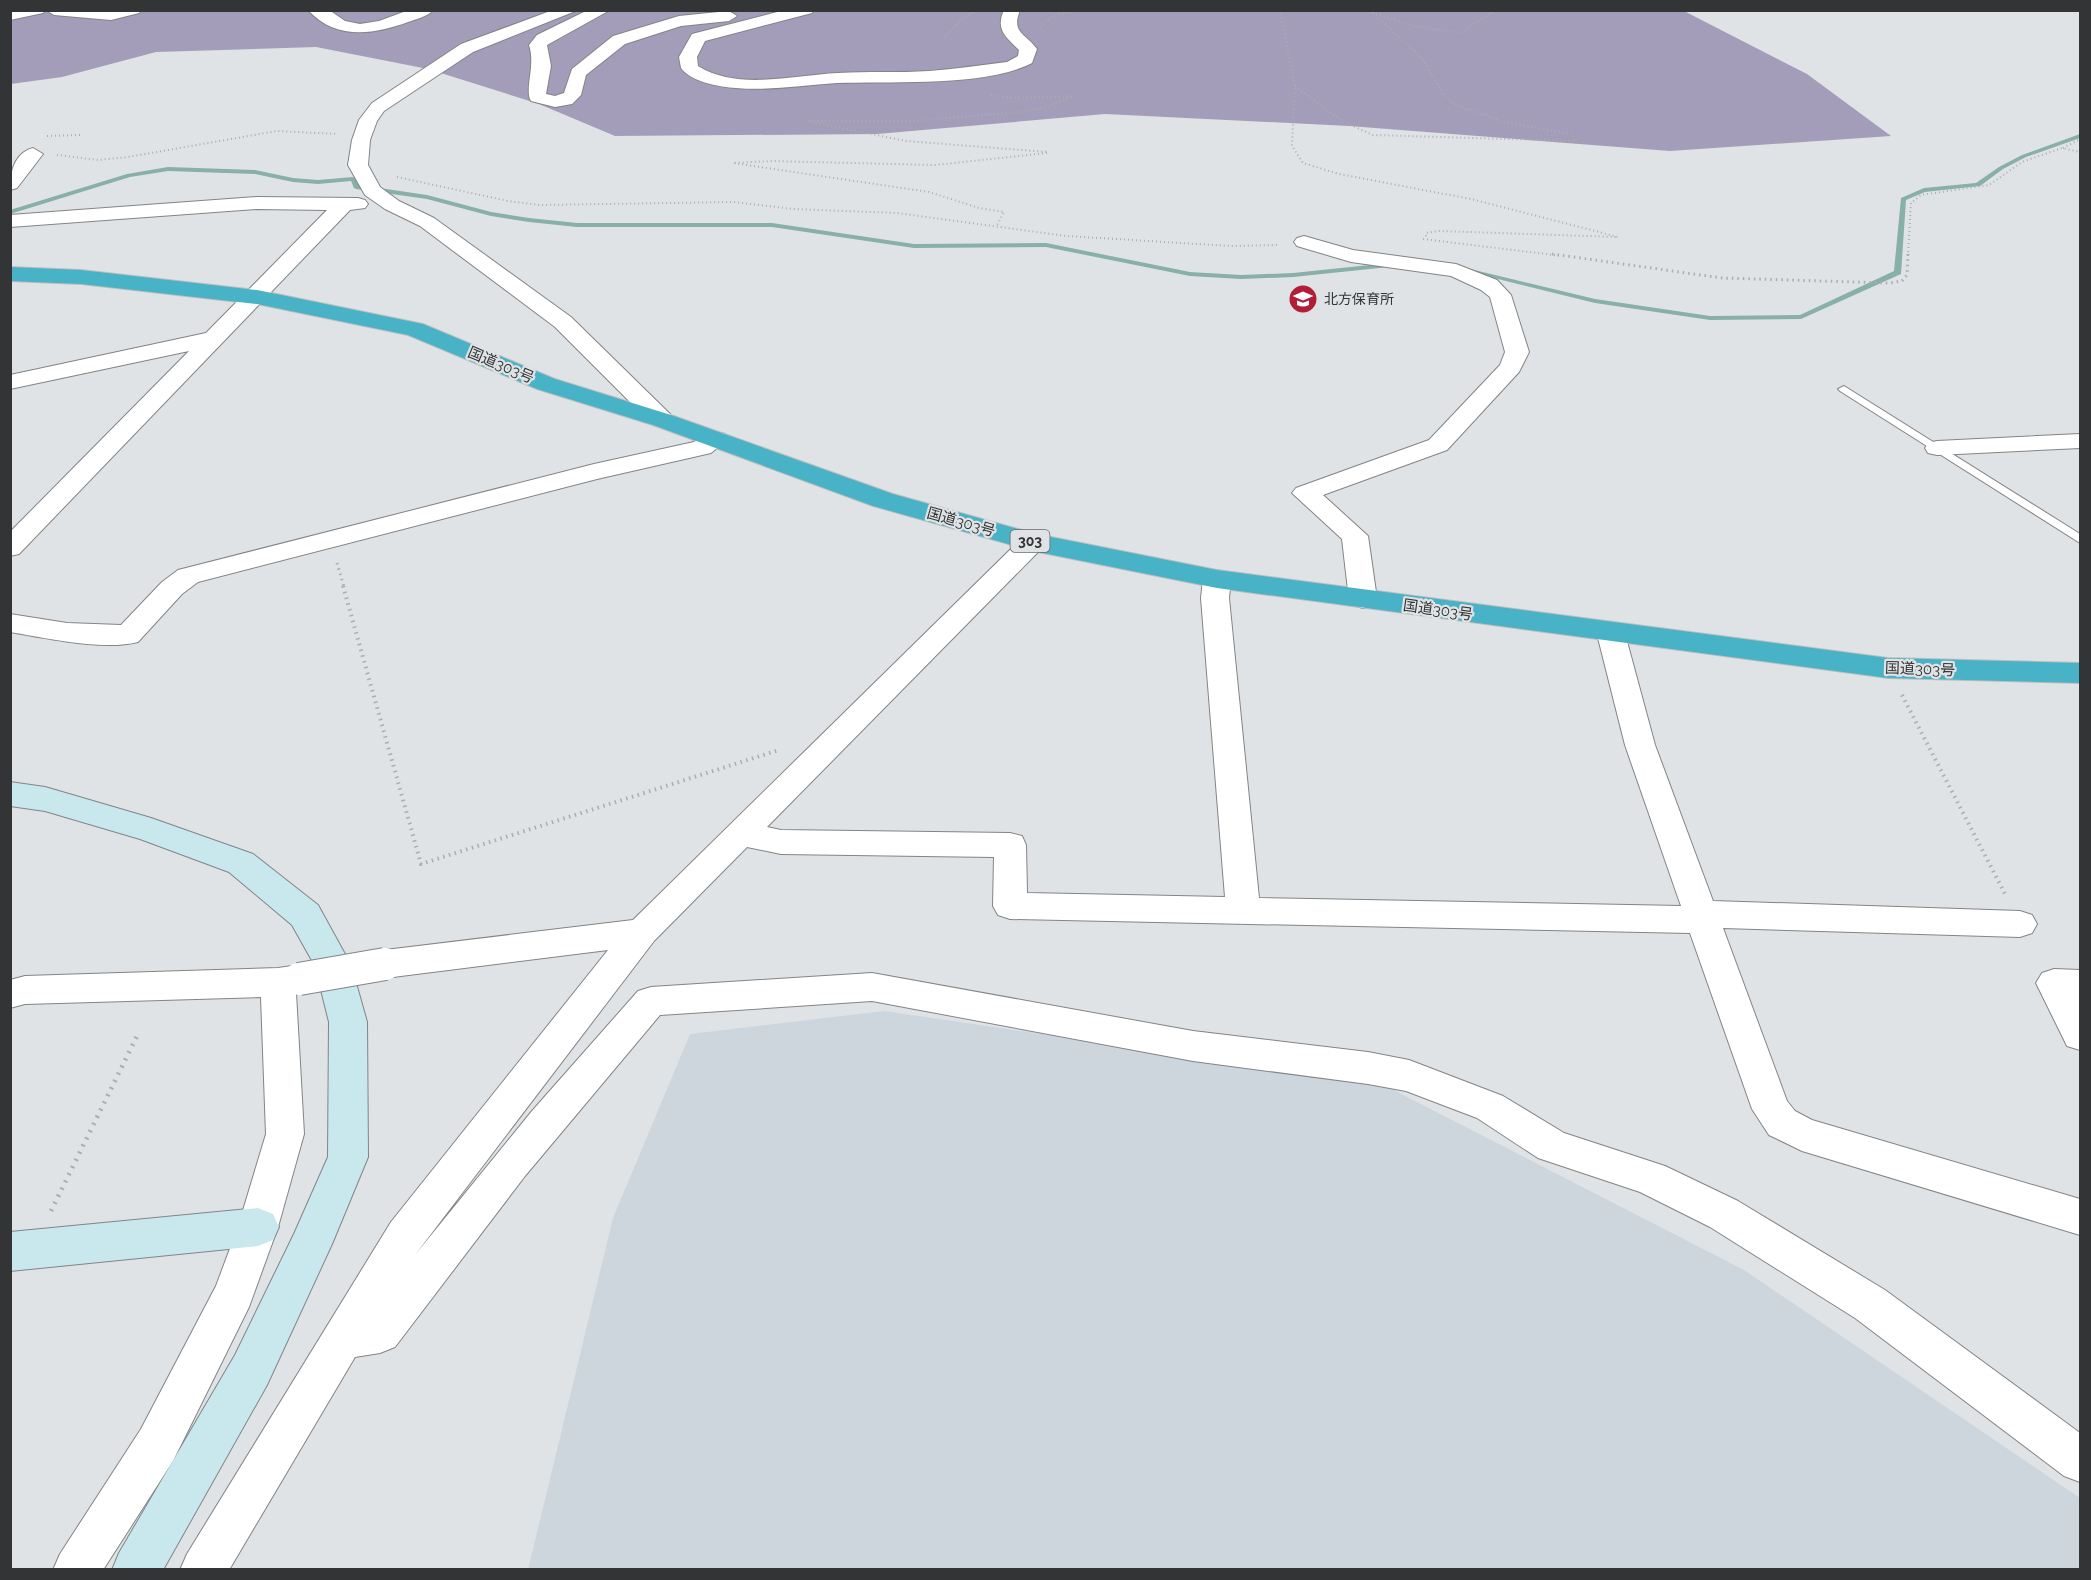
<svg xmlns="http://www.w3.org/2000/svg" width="2091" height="1580" viewBox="0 0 2091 1580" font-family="Raleway,'Noto Sans JP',sans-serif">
<rect width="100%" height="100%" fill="#e0e3e5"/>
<path fill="#cdd6dd" d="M884,1011l496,72 364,187 336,228v72h-1552l85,-352 77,-184z"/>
<path fill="#a39dba" d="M10,11h1674l123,63 84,62 -221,15 -321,-25 -244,-12 -228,20 -262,2 -76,-32 -111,-35 -112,-22 -160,5 -94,25 -51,7z"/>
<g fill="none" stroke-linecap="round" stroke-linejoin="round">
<path fill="#88afa8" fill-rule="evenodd" d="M2080,134v4l-54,19 -23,12 -23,17 -55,6 -19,8 -5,74 -100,45 -91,1 -115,-17 -137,-34 4,-2 133,32 115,17 90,-1 94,-44 7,-73 23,-10 52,-5 23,-16 23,-12z
M168,167l87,3 38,8 25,2 35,-3 3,2 3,6 68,10 64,17 38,6 48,5h195l142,21 132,-1 144,29 51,3 52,-2 96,-10 4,2 -4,2 -96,10 -52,2 -51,-3 -144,-29 -132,1 -142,-21h-195l-48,-5 -38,-6 -64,-17 -71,-10 -2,-1 -3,-7 -33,3 -25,-2 -38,-8 -87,-3 -38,6 -120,37v-4l117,-36z"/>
<g stroke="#828486" stroke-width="2">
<path id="lane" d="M1844,386l236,148v9l-240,-152 -2,-2z"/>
</g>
<g stroke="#828486" stroke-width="2">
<path id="street" d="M10,10h35l-2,3 -33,7z
M46,10h95l-2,3 -28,7 -57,-5z
M308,10h21l16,11 15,3 19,-3 30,-11h24c-6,7 -17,9 -25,12 -35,13 -73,18 -100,-12z
M553,10h25l-105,42 -89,59 -7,10 -7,19 -2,25 12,22 19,14 35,17 137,99 100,98 3,5 -3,5 -9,2 -9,-2 -98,-98 -135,-101 -35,-17 -20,-14 -17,-30 4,-25 7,-20 13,-17 89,-59z
M588,10h22l-63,35 4,21 -5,28 9,2 9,-3 8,-24 41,-33 66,-20 50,-5 8,5 -8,5 -48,5 -56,18 -39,31 -5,20 -9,9 -17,3 -24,-6c-7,-11 5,-36 -2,-56l8,-10z
M785,10h29l-2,3 -107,28 -8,16 1,9c40,25 96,9 140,7 30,-2 61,0 91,-2 26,-2 52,-6 78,-9l11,-6 1,-6c-13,-13 -24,-20 -15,-40h16c-9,23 5,23 17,39l-5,14c-46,24 -142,18 -195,20 -34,2 -67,8 -101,5 -16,-1 -45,-6 -55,-20l-2,-11 13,-23z
M33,148l10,6 -26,34 -7,2c0,-17 4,-37 23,-42z
M256,197l102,1 7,2 3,4 -3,4 -15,2 -331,344 -9,2v-24l179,-181 -179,38v-14l196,-42 121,-123 -71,-1 -246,18v-12z
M1304,236l49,14 103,14 41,16 14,15 18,57 -10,20 -72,78 -124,45 45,41 9,63 -4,6 -10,3 -10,-3 -4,-6 -7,-60 -50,-46 4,-5 133,-48 71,-75 5,-13 -15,-55 -9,-7 -30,-14 -100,-14 -54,-16 -3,-4 3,-4z
M716,432l9,2 3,5 -17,14 -114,26 -399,103 -16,12 -44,48c-34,9 -92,-4 -128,-10v-18l57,9 54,2 41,-43 16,-12 416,-106 100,-22z
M2080,434v14l-143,7 -9,-2 -3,-5 3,-5 9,-2z
M1033,534l9,2 4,6 -4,6 -275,279 14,3 229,3 12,3 4,9 1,48 198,4 -24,-299 2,-19 4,-6 10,-3 10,3 4,6 -2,19 30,300 422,8 -56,-161 -28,-111 4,-7 10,-2 10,2 4,7 30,111 58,156 307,10 12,4 5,9 -5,9 -12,4 -297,-9 64,173 8,10 17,9 268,79v36l-278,-84 -33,-16 -17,-26 -62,-176 -680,-14 -12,-4 -5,-9 1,-49 -213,-3 -34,-7 -93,94 -239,314 117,-144 106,-120 13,-4 221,-14 321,58 175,21 41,8 94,36 61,37 101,33 73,35 147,89 195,143v49l-16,-6 -209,-158 -145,-91 -70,-35 -102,-34 -61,-40 -71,-27 -38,-7 -175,-23 -321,-60 -212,14 -135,161 -130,171 -15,6 -25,4 -126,213h-49l7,-16 204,-332 217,-272 -223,28 -12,-4 -5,-10 5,-10 12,-4 248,-30 391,-384z
M299,965l12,4 6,10 -6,10 -15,4 8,141 -26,93 -29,80 -76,154 -70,109h-50l7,-16 81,-125 75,-143 22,-59 28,-93 -5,-137 -236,7 -15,4v-28l15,-4 253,-8z
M2054,969l26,1v80l-13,-4 -31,-63 6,-10z"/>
</g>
<g stroke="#828486" stroke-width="2">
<path id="secondary" d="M10,782l35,5 106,31 102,36 65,51 33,60 16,57 1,135 -36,87 -65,141 -104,185h-51l7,-17 116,-198 59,-121 34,-77 1,-135 -14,-56 -23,-41 -63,-53 -89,-33 -95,-28 -35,-5z
M258,1208l15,6 6,13 -6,13 -15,6 -248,25v-39z"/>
</g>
<g stroke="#bebebe" stroke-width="2">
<path id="highway" d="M10,267l71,3 176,20 166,34 132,55 116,36 222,79 143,40 181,36 671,88 192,5v20l-192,-5 -671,-90 -184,-37 -160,-45 -220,-81 -116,-36 -129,-54 -151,-31 -176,-20 -71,-3z"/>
</g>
<path stroke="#abadaf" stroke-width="2" stroke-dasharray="1 3" stroke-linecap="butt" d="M1280,10l15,76 -3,60 11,17 36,11 132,25 147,38 -179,-6 -13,2v6
M1040,28c6,-14 29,-15 42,-18
M945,37l17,-18 14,-9
M1295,86l47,35 31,14 203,6 -4,-7 -68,-12 -50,-18 -9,-8 -24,-39 -48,-44 41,13 47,7 34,-23
M991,95l23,3 59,-2 -25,11 -29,5 -107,9h-105l99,20 142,11 -2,1 -111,12 -164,-4 -38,2 196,29 50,16 25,4 -8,15
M47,136l36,-1
M2063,148l17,-9
M57,155l41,5 30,-3 149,-26 61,3
M397,177l111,24 32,4 194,-3 59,7 104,4 169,23 165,10 47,-1
M1423,239l139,17
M1908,256l3,-53 10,-8 68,-10 33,-23 40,-14 18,4"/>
<path stroke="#abadaf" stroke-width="3" stroke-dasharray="1.5 4" stroke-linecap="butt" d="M1552,254l170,24 167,5 13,-2 5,-6 1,-21
M337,563l7,24"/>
<path stroke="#abadaf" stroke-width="4" stroke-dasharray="1.5 4.5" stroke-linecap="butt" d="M343,586l78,278 358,-114
M1902,695l103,199"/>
<path stroke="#abadaf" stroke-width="4.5" stroke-dasharray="2 6" stroke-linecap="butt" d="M51,1211l86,-175"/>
<use href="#lane" fill="#fff" fill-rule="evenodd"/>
<use href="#street" fill="#fff" fill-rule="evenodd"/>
<use href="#secondary" fill="#c8e8ee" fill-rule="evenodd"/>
<use href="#highway" fill="#48b2c6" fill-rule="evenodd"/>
<g stroke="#828486" stroke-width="34" stroke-linecap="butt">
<path id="street-bridge" d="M299,979l86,-15"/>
</g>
<use href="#street-bridge" stroke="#fff" stroke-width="32"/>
</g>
<defs>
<g id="school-disc" transform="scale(1.5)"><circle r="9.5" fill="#b11e37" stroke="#e0e3e5"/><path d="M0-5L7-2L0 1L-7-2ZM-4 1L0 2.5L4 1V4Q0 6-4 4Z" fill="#fff"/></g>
</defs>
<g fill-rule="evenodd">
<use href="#school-disc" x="1303" y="299"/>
</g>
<g text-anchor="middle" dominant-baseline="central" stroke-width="4.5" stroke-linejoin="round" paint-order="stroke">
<g font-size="14" fill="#333435" stroke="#e0e3e5" text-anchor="start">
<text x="1324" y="299">北方保育所</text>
</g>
<rect fill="#e0e3e5" stroke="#67686a" stroke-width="1.5" x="1010.5" y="530" width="39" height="22" rx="4.5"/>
<g font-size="14" font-weight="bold" fill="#333435">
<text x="1030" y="541">303</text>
</g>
<g font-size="15" fill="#333435" stroke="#e0e3e5">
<text transform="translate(501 365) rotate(23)">国道303号</text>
<text transform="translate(961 522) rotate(16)">国道303号</text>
<text transform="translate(1438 610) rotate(8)">国道303号</text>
<text transform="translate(1920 669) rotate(2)">国道303号</text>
</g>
</g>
<rect width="2091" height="1580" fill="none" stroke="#333435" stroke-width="24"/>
</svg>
